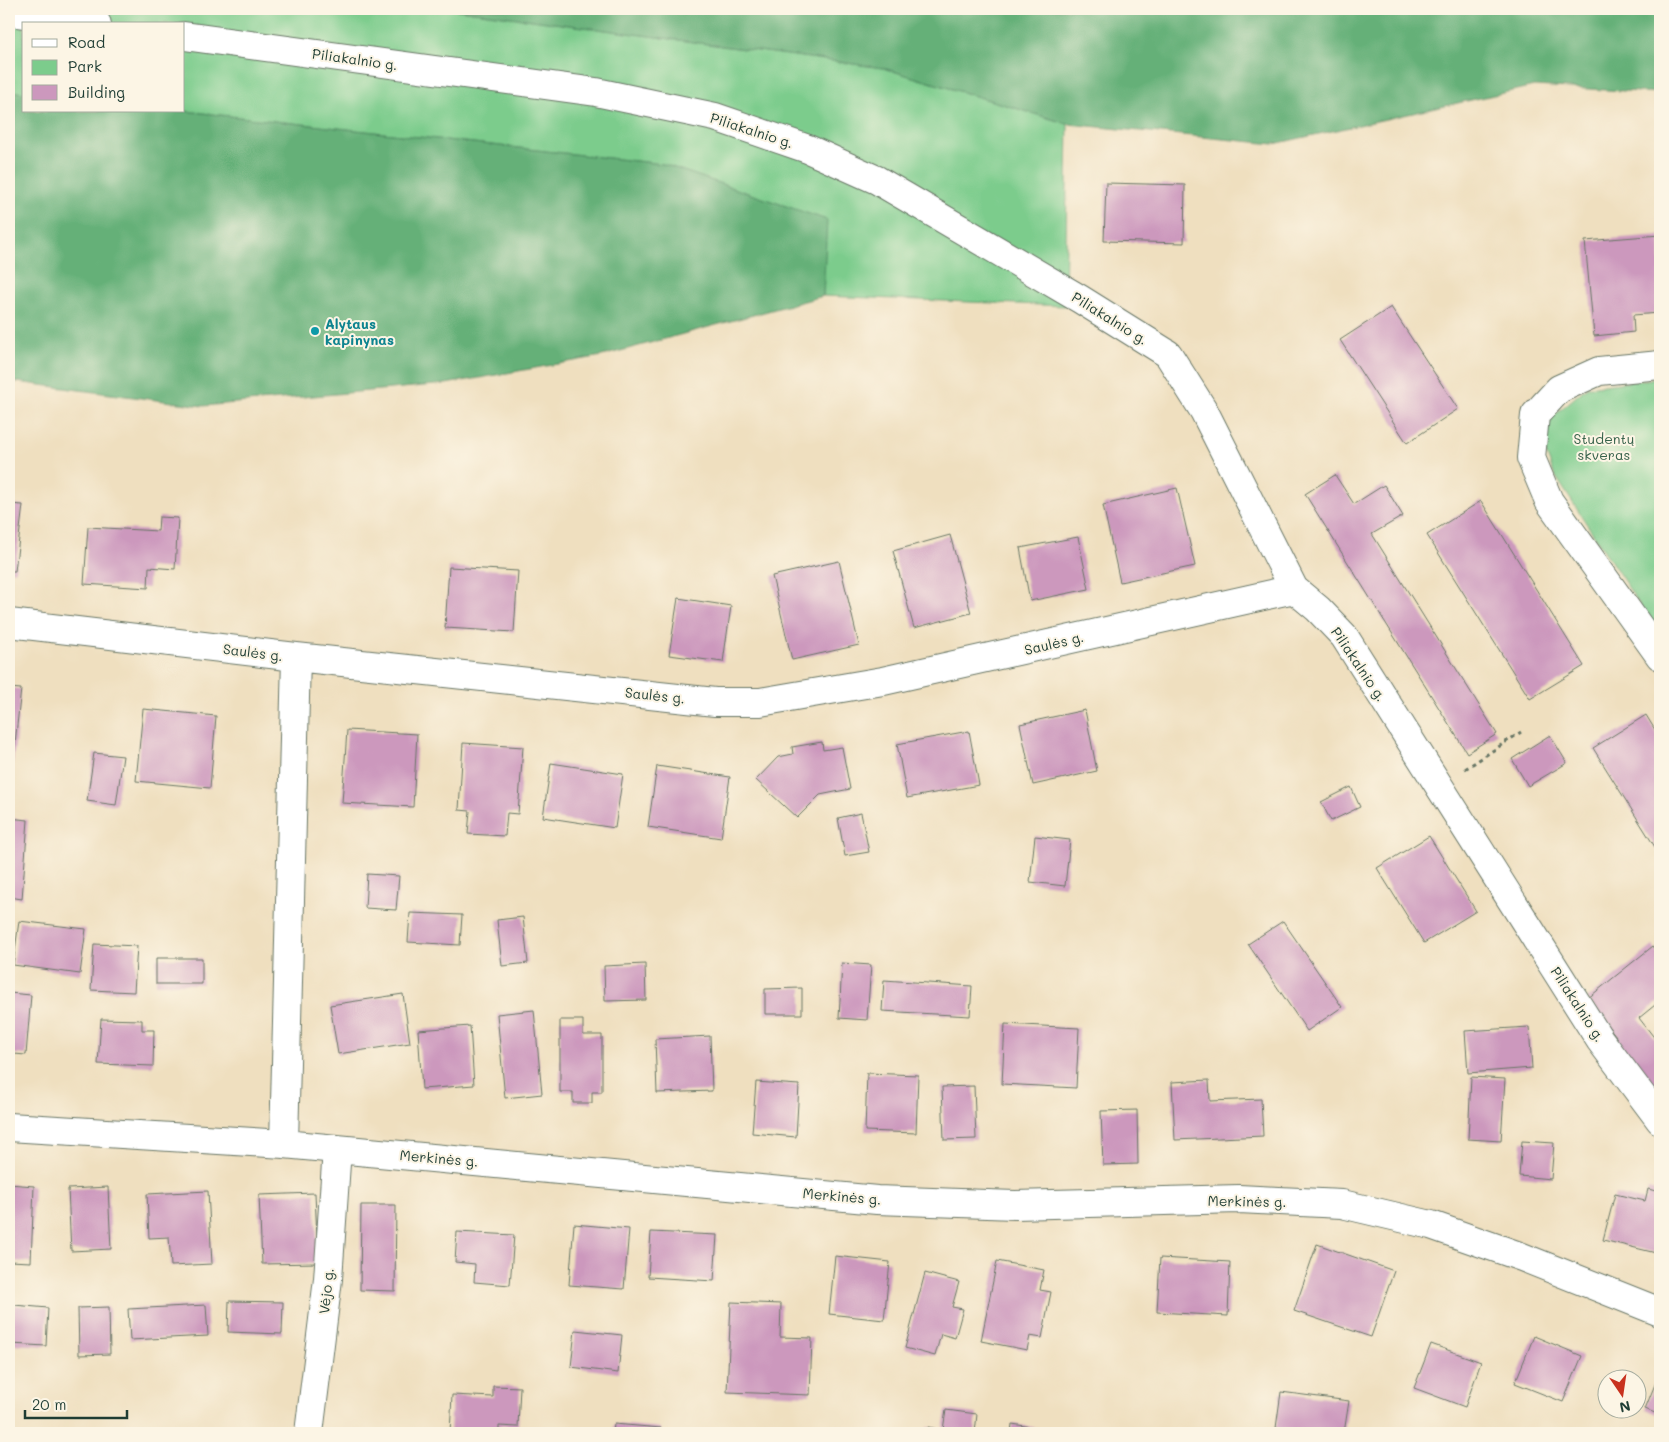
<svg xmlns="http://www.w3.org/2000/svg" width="1669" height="1442" viewBox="0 0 1669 1442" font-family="Mali,sans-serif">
<rect width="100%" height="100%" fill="#fcf5e5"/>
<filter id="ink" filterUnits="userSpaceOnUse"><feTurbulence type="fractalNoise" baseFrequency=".02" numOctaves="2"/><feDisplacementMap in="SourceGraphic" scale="10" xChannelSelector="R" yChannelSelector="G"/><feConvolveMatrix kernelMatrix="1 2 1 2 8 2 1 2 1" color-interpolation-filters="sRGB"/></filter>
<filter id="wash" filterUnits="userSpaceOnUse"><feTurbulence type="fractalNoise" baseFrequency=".0096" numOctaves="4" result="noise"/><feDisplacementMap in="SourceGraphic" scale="20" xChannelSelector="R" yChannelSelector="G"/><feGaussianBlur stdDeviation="1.12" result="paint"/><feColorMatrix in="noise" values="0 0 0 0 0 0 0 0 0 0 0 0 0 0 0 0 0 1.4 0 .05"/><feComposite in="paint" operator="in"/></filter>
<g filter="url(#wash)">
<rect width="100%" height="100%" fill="#efdfbf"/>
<path fill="#7ccc8c" stroke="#4e8460" d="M9,9h443l431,59 185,56 -3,182 -242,-10 3,-76 -163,-56 -479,-53v-87h-160v69l-15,-2z
M1660,378v258l-106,-162 -11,-29 9,-28 35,-30z"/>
<path fill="#65b078" stroke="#427656" d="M452,9h1208v84l-126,-7 -260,58 -206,-20 -185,-56z
M9,91l15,2v18h160l479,53 164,56 -4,76 -221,60 -156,28 -243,22 -194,-25z"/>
<g id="blocks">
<path fill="#cc98bd" d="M1106,183l79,2 -1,58 -80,-2z
M1660,235v78l-27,2 1,17 -40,4 -9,-95z
M1391,307l67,102 -51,34 -67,-103z
M1335,475l19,29 30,-19 19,31 -31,18 125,200 -30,19 -162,-259z
M1177,488l18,78 -75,16 -17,-77z
M1481,501l103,165 -54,33 -103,-164z
M9,504l14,1 -8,66h-6z
M159,517l19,1 -3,51 -26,-2 -1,21 -64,-4 4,-57 70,4z
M950,535l21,78 -57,15 -21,-77z
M1078,537l11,52 -59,12 -10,-53z
M839,561l20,84 -67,15 -20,-84z
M449,567l69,4 -4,61 -69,-4z
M678,598l53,8 -8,56 -54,-7z
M9,688l12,1 -9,82h-3z
M143,709l73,7 -6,72 -74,-7z
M1085,710l12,61 -64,14 -13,-61z
M1646,715l14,23v117l-67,-107z
M347,730l70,4 -4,73 -71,-4z
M969,731l10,54 -72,13 -10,-54z
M1550,735l17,28 -39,23 -16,-27z
M822,742l1,8 19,-3 8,42 -30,6 -23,23 -41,-38 22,-23 15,-3 -1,-7z
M463,743l60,4 -5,67 -11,-1 -2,23 -37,-2 2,-23 -11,-1z
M94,753l29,3 -7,49 -29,-4z
M551,763l72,11 -8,54 -72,-11z
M657,766l73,11 -9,61 -73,-11z
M1351,787l9,20 -29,14 -10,-19z
M861,813l8,39 -24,4 -7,-38z
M9,818l19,2 -6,79 -13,-2z
M1035,836l35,4 -5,46 -35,-4z
M1429,836l47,75 -52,32 -47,-75z
M367,874l32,2 -3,34 -31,-2z
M410,913l52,2 -2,30 -52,-3z
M523,917l5,46 -26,3 -5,-46z
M19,921l67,8 -6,45 -67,-9z
M1283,921l59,86 -35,24 -59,-87z
M94,944l43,2 -3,46 -43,-2z
M1653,946l7,9v46l-21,17 21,27v58l-50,-63 6,-4 -29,-37z
M156,958h46v26h-46z
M842,963l29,2 -4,55 -28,-2z
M645,964l1,36 -41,1 -1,-35z
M884,980l88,6 -2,30 -88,-5z
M802,988v26h-37v-25z
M9,993l22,2 -5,60 -12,-1 -1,16h-4z
M403,994l7,49 -72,11 -8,-49z
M534,1010l8,84 -37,4 -8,-84z
M101,1019l41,1v10h12l-1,36 -55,-2z
M560,1020h23v15h19v57h-10v11h-19v-11h-13z
M1005,1024l74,4 -3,60 -74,-4z
M470,1026l4,59 -52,4 -4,-59z
M1529,1027l3,41 -64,5 -3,-42z
M710,1036l2,55 -55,2 -2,-54z
M867,1073l51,2 -2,58 -51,-2z
M1471,1077l34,2 -4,62 -33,-2z
M1209,1080l1,21 51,-2 2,37 -88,4 -3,-58z
M756,1082l43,3 -3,52 -44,-4z
M974,1086l2,53 -32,1 -2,-53z
M1137,1110l1,54 -35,1 -2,-54z
M1522,1141l32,2 -3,36 -32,-3z
M9,1184l25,2 -3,76 -22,-1z
M108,1187l3,62 -40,2 -3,-62z
M1648,1189l12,3v62l-57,-14 12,-46 30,7z
M208,1191l4,73 -41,2 -2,-29 -20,1 -2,-44z
M315,1193l3,70 -56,1 -3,-69z
M361,1205h35l-1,86 -35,-1z
M574,1224l55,5 -5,60 -55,-4z
M457,1232l57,3 -4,50 -36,-3 1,-18 -20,-2z
M651,1232l66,3 -3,46 -66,-4z
M1317,1244l77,27 -23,66 -77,-26z
M835,1256l55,6 -6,58 -55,-6z
M1160,1258l70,4 -2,54 -71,-4z
M997,1261l47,9 -4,20 11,2 -9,46 -12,-2 -3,14 -46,-9z
M925,1273l34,9 -7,25 11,2 -8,29 -14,-4 -6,22 -30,-8z
M229,1301l54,1 -1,32 -54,-2z
M731,1302l50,2 -1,33 32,1 -2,57 -83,-3z
M14,1305l34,3 -2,38 -35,-2z
M206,1305l2,31 -78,4 -2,-31z
M109,1307l1,47 -31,1 -1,-47z
M575,1330l47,5 -4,38 -47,-6z
M1534,1336l48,20 -19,46 -48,-19z
M1431,1344l50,18 -16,45 -51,-19z
M1660,1372v43l-15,-6z
M493,1386l27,1 -2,40 -19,-1v7h-49l2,-38 41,2z
M1281,1392l68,9 -5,32h-26l-42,-5z
M946,1410l31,4 -2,19h-48l1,-6 15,3z
M614,1424l47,4v5h-48z
M1012,1424l53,8v1h-54z"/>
</g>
</g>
<g filter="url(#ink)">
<use href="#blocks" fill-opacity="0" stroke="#687665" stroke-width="1"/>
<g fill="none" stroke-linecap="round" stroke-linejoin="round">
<g stroke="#687665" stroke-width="30">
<path id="minor" d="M9,12l88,12
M184,36l412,56 119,25 93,32 69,31 203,119 88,55 36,57 90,178 24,20 26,27 256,404 60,80
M1660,365l-61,6 -40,18 -24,26 -4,43 18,43 111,155
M9,623l287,34 419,45h45l123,-21 411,-92
M9,1127l275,17 593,56 138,5 224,-6 103,5 89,21 91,32 138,55
M284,1144l12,-487
M309,1433l19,-154 9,-130"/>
</g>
<path stroke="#687665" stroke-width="3" stroke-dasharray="4 4" stroke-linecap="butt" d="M1465,769l56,-37"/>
<use href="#minor" stroke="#fff" stroke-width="28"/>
</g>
</g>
<circle fill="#0f9aa8" stroke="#fcf5e5" stroke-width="2" cx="315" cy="331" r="5"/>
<g text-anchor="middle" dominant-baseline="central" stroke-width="4" stroke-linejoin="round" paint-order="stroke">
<g font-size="14" fill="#1f3d34" stroke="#fcf5e5">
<text transform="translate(355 59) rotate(8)">Piliakalnio g.</text>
<text transform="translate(752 130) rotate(18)">Piliakalnio g.</text>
<text transform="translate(1110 318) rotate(32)">Piliakalnio g.</text>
<text transform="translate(1054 643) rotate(-13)">Saulės g.</text>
<text transform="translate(253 652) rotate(7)">Saulės g.</text>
<text transform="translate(1359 664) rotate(56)">Piliakalnio g.</text>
<text transform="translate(655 695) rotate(6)">Saulės g.</text>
<text transform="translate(1578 1004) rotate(57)">Piliakalnio g.</text>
<text transform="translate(439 1158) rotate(5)">Merkinės g.</text>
<text transform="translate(842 1196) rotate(5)">Merkinės g.</text>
<text transform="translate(1247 1201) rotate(1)">Merkinės g.</text>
<text transform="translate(326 1291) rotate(-84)">Vėjo g.</text>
</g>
<g font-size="14" font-weight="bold" fill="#0d838f" stroke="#fcf5e5" text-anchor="start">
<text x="325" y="323">Alytaus<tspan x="325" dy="16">kapinynas</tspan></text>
</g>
<g font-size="14" fill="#36614a" stroke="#fcf5e5">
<text x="1604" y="438">Studentų<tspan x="1604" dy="16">skveras</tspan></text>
</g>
</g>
<rect width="1669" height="1442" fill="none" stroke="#fcf5e5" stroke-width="30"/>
<rect x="22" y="22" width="162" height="90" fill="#fcf5e5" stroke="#a4ab9e"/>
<rect x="32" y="39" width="25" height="8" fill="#ffffff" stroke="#a4ab9e"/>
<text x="68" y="48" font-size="15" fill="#1f3d34">Road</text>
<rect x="32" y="60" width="25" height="15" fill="#7ccc8c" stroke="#a4ab9e"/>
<text x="68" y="72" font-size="15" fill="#1f3d34">Park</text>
<rect x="32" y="85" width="25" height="15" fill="#cc98bd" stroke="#a4ab9e"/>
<text x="68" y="98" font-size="15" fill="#1f3d34">Building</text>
<g transform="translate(1622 1394) rotate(167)"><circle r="24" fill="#fcf5e5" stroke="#a4ab9e"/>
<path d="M0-4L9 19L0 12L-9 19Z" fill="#c8321e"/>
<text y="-8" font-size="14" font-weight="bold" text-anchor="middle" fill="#1f3d34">N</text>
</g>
<path d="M25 1410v8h102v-8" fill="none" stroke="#1f3d34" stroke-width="2.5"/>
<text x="32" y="1410" font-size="15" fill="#1f3d34" stroke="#fcf5e5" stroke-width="4" paint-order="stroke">20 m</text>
</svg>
